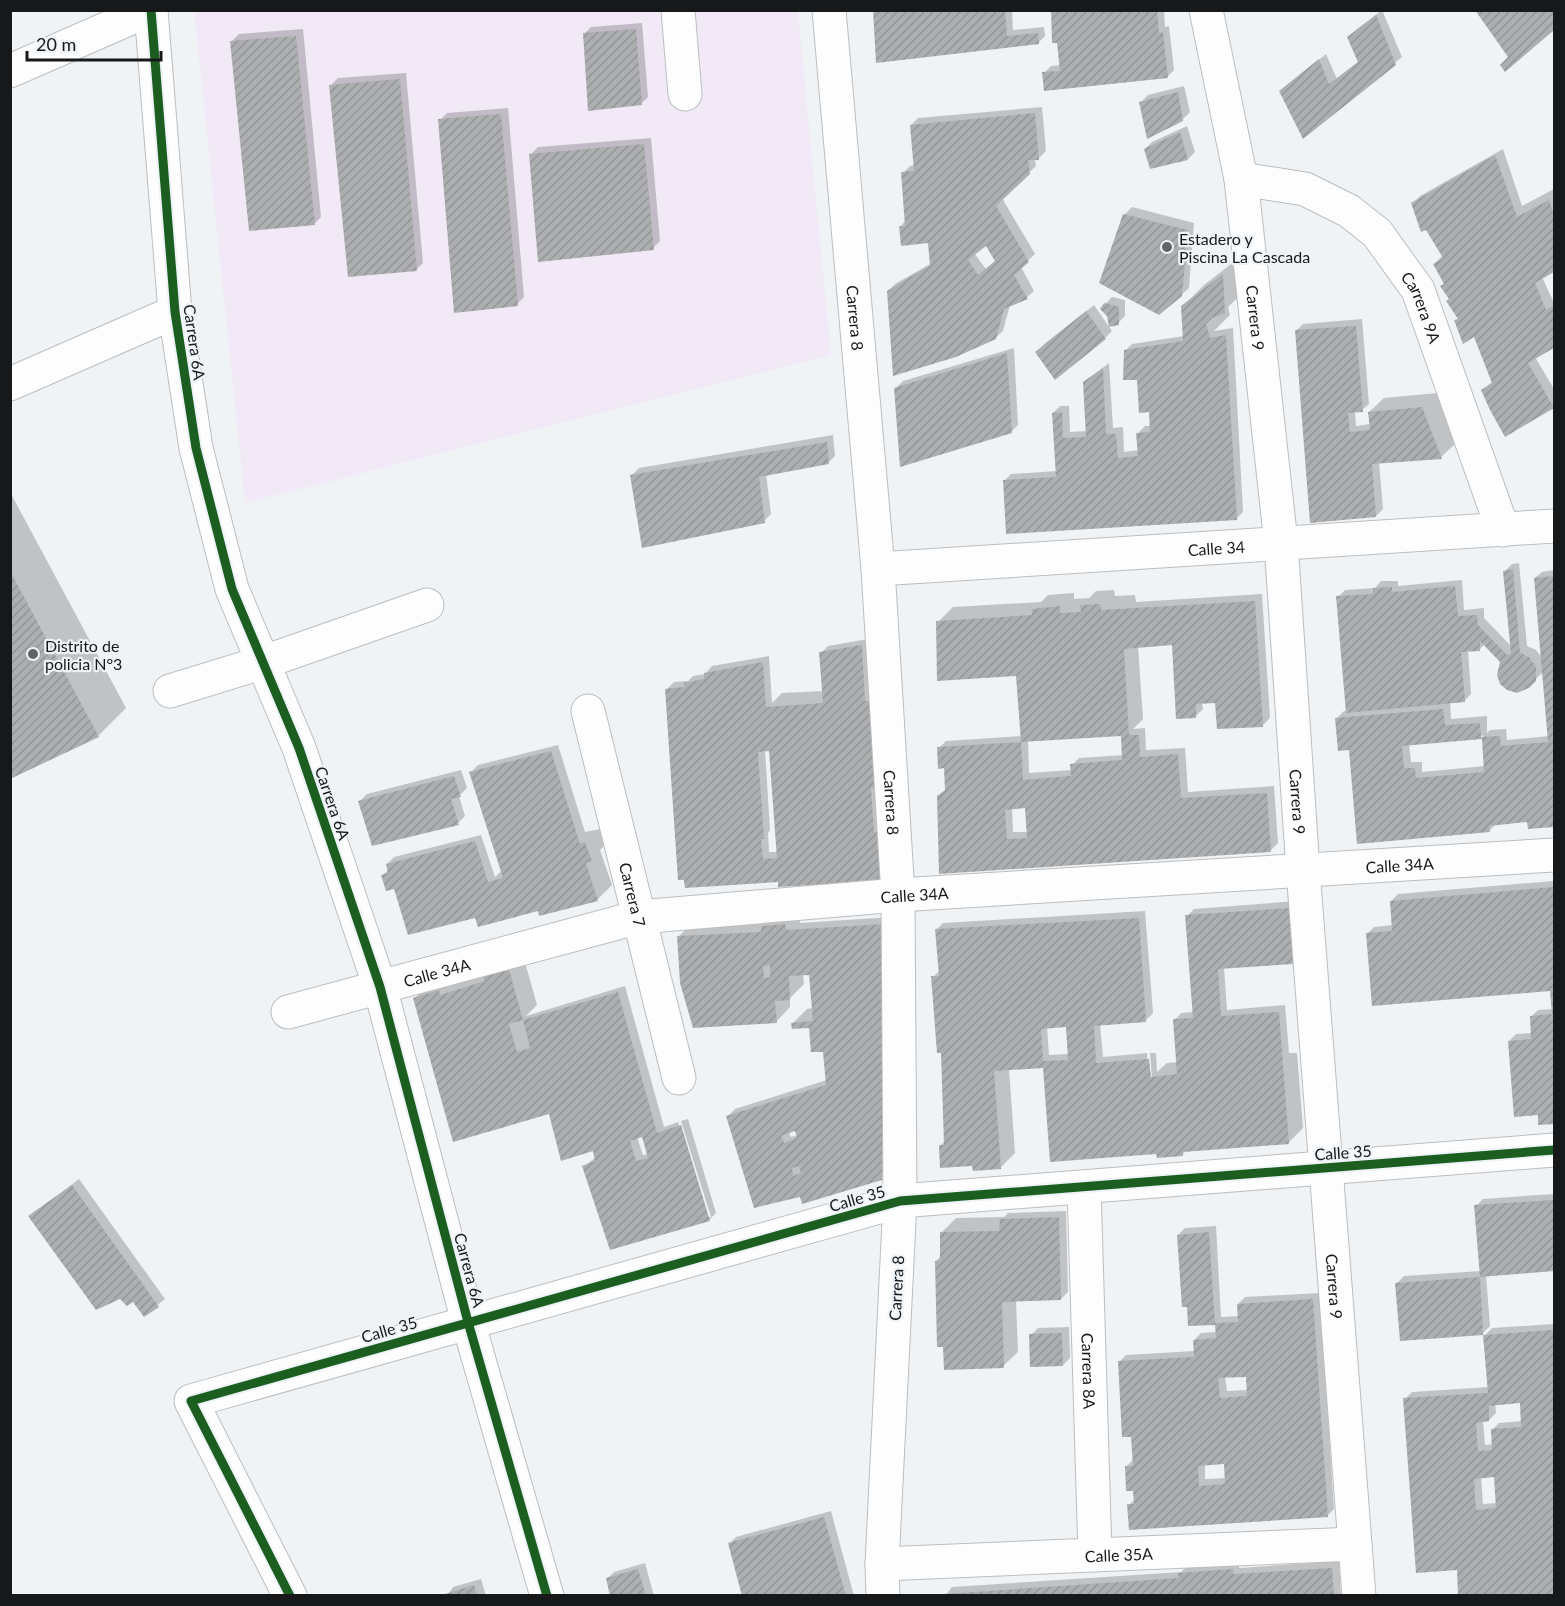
<svg xmlns="http://www.w3.org/2000/svg" width="1565" height="1606" viewBox="0 0 1565 1606" font-family="Lato,sans-serif">
<defs>
<pattern id="building-hatch" width="6" height="6" patternUnits="userSpaceOnUse" patternTransform="scale(1.5)"><rect width="6" height="6" fill="#adaeaf"/><path d="M-1 1l2-2M0 6l6-6M5 7l2-2" fill="none" stroke="#949596"/></pattern>
</defs>
<rect width="100%" height="100%" fill="#f0f3f6"/>
<path fill="#f1eaf6" d="M194,11h604l33,344 -586,148z"/>
<path fill="#0003" fill-rule="evenodd" d="M875,10h137l1,20 31,-3 1,9 -7,7z
M1052,10h112l1,17 4,-1 5,44 -7,7 -123,-4 7,-7 10,-1z
M1382,10l20,47 -99,80 -15,-52 38,-31 11,25 22,-18 -3,-31z
M642,23l6,74 -7,7 -57,-70 7,-7z
M303,29l18,188 -7,7 -82,-183 7,-7z
M406,73l17,190 -7,7 -85,-185 7,-7z
M1184,86l6,26 -7,7 -42,-17 7,-7z
M1042,107l4,44 -7,7 -4,1 1,7 -34,32 33,56 -14,13 13,24 -7,6 -17,8 -7,26 -8,7 -107,-47 7,-7 37,-21 -2,-22 -30,-14 6,-7 -3,-47 7,-7 5,-1 -4,-40 7,-7zM987,244l10,16 -11,9 -12,-16z
M508,108l16,189 -7,7 -77,-184 7,-7z
M1187,126l8,26 -7,7 -37,8 -6,-18 7,-7z
M651,138l9,103 -7,7 -122,-94 7,-7z
M1503,149l19,57 32,-17v81l-12,7 12,26v43l-19,11 19,32v17l-48,29 -23,-45 10,-9 -18,-46 -19,-14 3,-3 -14,-35 -11,-19 9,-9 -30,-52 7,-7z
M1132,207l62,16 -5,65 -8,7 -80,-13 24,-68z
M1244,254l2,36 -18,17 2,8 -16,16 19,-3 10,184 -7,7 -232,-38 7,-7 46,-3 -4,-58 7,-7h9l1,26 17,-1 5,-55 17,-13 4,65 10,-1 1,25 15,-2 -1,-17 7,-7h6l-1,-15 -11,-33 -14,-27 7,-7 52,-8 -2,-29 22,-22z
M1112,297l13,3v16l-7,7 -13,-19z
M1094,305l18,26 -7,7 -62,7z
M1362,319l7,85 -7,6 -7,1 1,15 14,-2 -1,-12 15,-14 53,-5 19,50 -15,14 -62,5 4,47 -7,7 -80,-185 7,-7z
M1014,348l4,77 -7,7 -116,-43 8,-8z
M833,435l2,21 -7,7 -62,11 5,40 -7,7 -132,-46 7,-7z
M10,492l116,216 -28,28 -88,41z
M1519,563l8,83 9,4 6,8 -7,-80 7,-6 12,-2v255l-25,2v-6l-33,3 -7,7 -138,-83 -14,-30 7,-7h3l-9,-114 7,-7 30,-2 6,-7h17v5l64,-6 2,30 20,-2v10l27,28 -6,-75 7,-7zM1485,644l17,18 33,18 9,-9 5,65 -42,4 -1,-11 -16,1 -3,3v-17l-36,3 -1,-17 14,-1 7,-7 -3,-44h11zM1483,735l2,31 -63,6v-10h-11l-2,-18 71,-7z
M1114,590l1,6 20,-1 1,7 126,-8 8,124 -7,7 -46,-24 -15,1 1,7 -7,7 -23,-72 -35,2 5,73 -10,10 12,-1 1,22 39,-2 3,44 86,-6 4,57 -7,7 -331,22 6,-83v-22l-7,-19 7,-7 76,-5 -5,-62 -79,-52 15,-15 88,-5 7,-7 26,-2v6l15,-1 7,-7zM1123,734l1,21 -45,3 -7,7v5l-43,3 -1,-33zM1027,807l1,25h-15l-1,-24z
M868,639l29,226 -118,16 -93,5 -19,-197 7,-7 14,-1 5,-5 12,-2 7,-8 57,-10 3,47 10,-10 41,-2 -2,-38 7,-7zM770,748l7,104h-8l-1,-19 2,-3 -5,-80z
M558,745l27,87 15,-3 5,16 -5,5 12,35 -15,15 -121,16 -81,-29 -12,-12 6,-6 -2,-5 7,-7 87,-22 14,42 7,-7 -31,-98 7,-7z
M461,770l6,18 -8,8 6,20 -7,7 -98,-22 7,-7z
M1554,881v241l-14,2 -1,-11 -30,-72 7,-7 16,-1 -1,-16 7,-7 15,-1 -1,-20 -185,-55 7,-7 19,-2 -2,-24 7,-7z
M1296,901l4,54 -7,7 -69,5 3,43 58,-5 4,48h8l6,75 -15,15 -101,7 -5,5 -24,1 -8,-103h6l1,19 10,-9 11,-1 -3,-42 6,-7 13,-1 -7,-96 7,-7z
M799,911l1,12 92,-6 -4,254 -7,7 -79,17 -74,-79 7,-7 92,-29 -3,-30 -13,-23 -18,-4 14,-14 6,-1 -2,-35 -8,1 1,10 -14,14v9l-14,15 -98,-85 15,-15zM796,1129l2,6 -7,2 -2,-5z
M1145,911l8,102 -7,7 -46,4 3,33 44,-4 8,100 -110,-86 -36,2 6,84 -14,14 -27,-3 -34,-18 5,-5 -2,-90 -10,-74 7,-7 -4,-40 7,-7zM1067,1026l2,28 -20,1 -2,-28z
M523,955l14,50 -11,11 99,-30 39,141 14,-5 29,95h4l-30,-96 7,-2 28,94 -7,7 -125,-54 12,-9 -2,-8 -179,-151 15,-15zM643,1135l5,19 -5,1 -6,-18z
M79,1179l86,120 -20,16 -12,-15 -103,-84z
M1554,1194v76l-68,5 4,51 -7,7 -86,-50 7,-7 77,-5 -5,-65 7,-7z
M1066,1211l2,81 -7,7 -45,1 2,52 -15,14 -67,-105 6,-6 -1,-22 15,-15 48,-1 4,-4z
M1216,1226l5,91 18,-1 -1,-12 7,-7 75,-4 14,216 -7,7 -198,-11 6,-6 -1,-10 -8,-22 8,-8 -2,-24 -13,-73 7,-7 69,-4 -1,-11 7,-7 16,-1 -1,-9 -26,1 -12,-89 7,-7zM1247,1375l1,15 -21,1 -2,-15zM1226,1463l1,15 -22,1v-15z
M1554,1324v272h-94l-2,-28 -53,-169 7,-7 77,-5 -4,-52 7,-7zM1521,1402l2,19 -24,2 -7,7 1,14 -8,1 -2,-25h6l7,-7 -1,-9zM1495,1475l2,28 -14,1 -2,-28z
M1069,1327l1,31 -7,7 -32,-30 7,-7z
M831,1511l23,85h-110l-15,-52 7,-7z
M1339,1561l2,35h-396l7,-9 229,-15 6,-6 52,-3v5z
M645,1563l9,33h-42l-5,-17 7,-7z
M481,1579l5,17h-39l6,-9z"/>
<path fill="url(#building-hatch)" fill-rule="evenodd" d="M873,10h132l2,26 31,-3 1,11 -163,19z
M1051,10h106l2,23 4,-1 5,46 -124,13 -2,-19 18,-1 -3,-28h-5z
M1475,10h79v20l-49,42 -5,-7 8,-8z
M1376,15l20,50 -93,74 -24,-48 40,-32 10,25 29,-22 -11,-25z
M636,29l6,76 -54,6 -5,-78z
M296,36l19,189 -66,6 -19,-190z
M400,79l17,192 -69,6 -19,-192z
M1178,92l5,29 -36,18 -8,-37z
M1035,113l4,47h-11l2,14 -34,32 33,56 -15,13 14,24 -24,10 -8,30 -40,18 -63,19 -6,-85 43,-26 -2,-22 -27,3 -2,-20h6l-4,-54 13,-1 -4,-46zM986,246l9,15 -17,14 -10,-15z
M501,114l17,192 -64,7 -16,-194z
M1180,132l8,28 -38,9 -6,-20z
M644,144l10,106 -116,12 -9,-108z
M1495,155l22,62 32,-17 5,15v57l-19,11 11,27 8,-5v43l-26,15 26,45 -49,29 -15,-27 -9,-20 11,-7 -18,-46 -11,7 -9,-24 4,-1 -12,-18 3,-2 -9,-13 4,-2 -11,-20 10,-6 -17,-28 -5,2 -10,-29z
M1123,214l65,16 -6,66 -23,19 -60,-32z
M1223,274l2,39 -13,5 -6,6 4,14 16,-3 11,185 -231,14 -3,-54 53,-3 -4,-64 10,-1 1,26 23,-1 -3,-55 20,-14 3,66h10l2,24 20,-2 -2,-23 14,-1 -1,-20 -10,1 -2,-33h-14l1,-30 59,-9 -2,-35z
M1104,303l15,4v18l-10,2 -2,-11 -7,-7z
M1086,311l20,28 -51,41 -20,-28z
M1356,326l7,86 -15,1 2,19 20,-2 -2,-18 54,-5 20,52 -70,5 4,53 -66,6 -15,-193z
M1007,353l5,80 -112,34 -6,-79z
M827,442l2,22 -70,13 6,46 -123,25 -12,-73z
M1513,569l7,84 9,4 7,10v14l-7,7 -12,5 -10,-3 -7,-6 -3,-9 3,-13 -20,-21v10l-19,1 4,50 -119,11 -10,-117 37,-2v-6l19,-1v5l63,-6 3,30 19,-1 1,10 29,30 4,-1 -8,-83z
M10,571l89,166 -89,42z
M1554,576v251l-26,2 -1,-7 -38,4 1,6 -133,12 -8,-94 -11,1 -3,-33 108,-9 2,16 35,-2 1,14 19,-1 1,10 47,-4 -14,-164zM1482,739l2,33 -68,6 -1,-10h-11l-2,-22z
M1255,601l8,126 -46,2 -2,-26 -19,1v14l-20,1 -4,-74 -48,4 5,86h10l1,22 38,-3 3,44 86,-5 4,59 -332,22 -2,-78 8,-6 -1,-22 -6,1 -1,-22 84,-5 2,38 48,-4 -1,-12 52,-4 -1,-24 -100,6 -5,-66 -79,5 -1,-60 96,-6v-6l28,-3v7l21,-1 -1,-7 20,-1 1,6zM1025,808l2,30 -20,1 -2,-29z
M862,645l3,56h6l6,87h-6l3,44h6l4,49 -106,6v-5l-93,6 -1,-8h-6l-13,-191 20,-2 -1,-4 20,-4v-6l59,-11 3,45 57,-4 -4,-51zM769,751l8,107 -14,1 -2,-20h3l-6,-87z
M551,751l29,93 5,-2 7,19 -6,2 12,38 -59,15 -1,-5 -60,16 -3,-9 -67,17 -14,-46 -8,2 -5,-16 7,-2 -2,-9 89,-23 13,41 15,-4 -34,-106z
M454,776l7,21 -10,2 8,26 -87,21 -14,-45z
M1554,887v237l-16,1v-10l-24,2 -6,-76 23,-2 -1,-23 22,-2 -2,-23 -178,15 -6,-73 26,-2 -2,-30z
M1290,908l3,56 -75,5 3,47 58,-4 10,132 -106,8v4l-26,2 -1,-4 -106,8 -7,-94 -49,3 7,98 -28,2 -1,-5 -32,2 -1,-23h5l-3,-92h-4l-6,-77h8l-4,-47 204,-11 7,104 -52,4 2,37 53,-4 2,18 26,-3 -4,-55 20,-1 -8,-103zM1066,1027l2,33 -25,1 -2,-32z
M785,924l1,6 99,-6 -3,256 -80,24 -2,-7 -46,11 -28,-92 100,-31 -3,-33h-12l-2,-24 -17,1 -1,-6 22,-2 -4,-46 -20,1 1,24 -15,1 2,22 -84,5 -13,-45 -3,-47 84,-4v-6zM770,965v12l-6,1 -1,-12zM795,1131l2,7 -13,5 -3,-7zM799,1166l2,7 -8,3 -1,-8z
M509,969l14,51 -14,4 8,28 13,-4 -7,-28 95,-28 39,141 24,-8 29,96 -100,29 -28,-84 13,-5 -2,-10 -32,10 -12,-47 -96,28 -40,-144 26,-8 1,5 45,-14 -2,-4zM642,1137l6,21 -12,3 -6,-20z
M72,1185l87,122 -15,10 -11,-15 -6,4 -7,-7 -24,11 -68,-94z
M1554,1200v71l-74,6 -6,-72z
M1059,1217l2,83 -59,2 2,66 -60,2 -1,-23h-6l-2,-86 5,-1v-28l59,-1 1,-12z
M1209,1232l6,91 23,-1 -1,-18 76,-5 15,218 -199,13 -2,-26h7l-1,-13h-7l-1,-25h8l-2,-29h-9l-4,-76 76,-4 -1,-17 23,-2 -1,-13 -27,1 -1,-19h-5l-5,-72zM1246,1377l1,19 -27,2 -2,-20zM1224,1464l1,20 -26,2 -1,-20z
M1480,1277l3,58 -83,6 -5,-58z
M1554,1330v266h-96l-1,-26 -41,3 -13,-175 85,-5 -5,-58zM1520,1403l1,24 -30,2 1,21 -14,1 -2,-28 13,-2v-15zM1494,1477l2,31 -20,2 -2,-31z
M1062,1333l1,33 -33,1 -1,-33z
M824,1517l22,79h-104l-14,-53z
M1332,1568l2,28h-390v-2l235,-16 -1,-5 55,-4v5z
M638,1569l8,27h-36l-4,-18z
M474,1585l3,11h-32v-2z"/>
<g fill="none" stroke-linecap="round" stroke-linejoin="round">
<g stroke="#bbbec0" stroke-width="35">
<g id="minor">
<path d="M151,10l24,302 21,136 36,141 67,159 81,239 88,335 79,274"/>
<path d="M678,10l7,84"/>
<path id="s1" d="M829,10l49,559 20,326 2,306 -18,363 1,32"/>
<path id="s2" d="M1206,10l35,169 40,364 22,327 56,726"/>
<path d="M10,71l139,-61"/>
<path id="s3" d="M1241,179l64,10 44,22 28,22 41,57 85,240"/>
<path d="M10,384l165,-72"/>
<path id="s4" d="M878,569l676,-43"/>
<path d="M170,691l94,-29 163,-57"/>
<path id="s5" d="M588,711l91,367"/>
<path id="s6" d="M288,1012l351,-95 259,-22 656,-40"/>
<path id="s7" d="M1084,1187l11,368"/>
<path id="s8" d="M882,1564l473,-20"/>
<path d="M290,1596l-99,-195 709,-200 654,-51"/>
</g>
</g>
<use href="#minor" stroke="#fdfdfe" stroke-width="33"/>
<g stroke="#eef3f8" stroke-width="13">
<path id="cycleway" d="M151,10l24,302 21,136 36,141 67,159 81,239 88,335 79,274
M290,1596l-99,-195 709,-200 654,-51"/>
</g>
<use href="#cycleway" stroke="#1b5e20" stroke-width="9"/>
</g>
<g fill="#626566" stroke="#eef3f8" stroke-width="2">
<circle cx="1167" cy="247" r="6"/>
<circle cx="33" cy="654" r="6"/>
</g>
<g text-anchor="middle" dominant-baseline="central" stroke-width="4.5" stroke-linejoin="round" paint-order="stroke">
<g font-size="16" fill="#161819" stroke="#eef3f8" text-anchor="start">
<text x="1179" y="238">Estadero y<tspan x="1179" dy="18">Piscina La Cascada</tspan></text>
<text x="45" y="645">Distrito de<tspan x="45" dy="18">policia N°3</tspan></text>
</g>
<g font-size="16" fill="#161819" stroke="#eef3f8">
<text stroke="none"><textPath href="#s3" startOffset="237">Carrera 9A</textPath></text>
<text stroke="none"><textPath href="#s1" startOffset="309">Carrera 8</textPath></text>
<text stroke="none"><textPath href="#s2" startOffset="312">Carrera 9</textPath></text>
<text transform="translate(195 342) rotate(82)">Carrera 6A</text>
<text stroke="none"><textPath href="#s4" startOffset="339">Calle 34</textPath></text>
<text stroke="none"><textPath href="#s2" startOffset="798">Carrera 9</textPath></text>
<text stroke="none"><textPath href="#s1" startOffset="795">Carrera 8</textPath></text>
<text transform="translate(333 803) rotate(71)">Carrera 6A</text>
<text stroke="none"><textPath href="#s6" startOffset="1126">Calle 34A</textPath></text>
<text stroke="none"><textPath href="#s6" startOffset="640">Calle 34A</textPath></text>
<text stroke="none"><textPath href="#s5" startOffset="189">Carrera 7</textPath></text>
<text stroke="none"><textPath href="#s6" startOffset="154">Calle 34A</textPath></text>
<text transform="translate(1343 1152) rotate(-4)">Calle 35</text>
<text transform="translate(857 1198) rotate(-16)">Calle 35</text>
<text transform="translate(470 1270) rotate(75)">Carrera 6A</text>
<text stroke="none"><textPath href="#s2" startOffset="1284">Carrera 9</textPath></text>
<text transform="translate(896 1288) rotate(-87)">Carrera 8</text>
<text transform="translate(389 1329) rotate(-16)">Calle 35</text>
<text stroke="none"><textPath href="#s7" startOffset="184">Carrera 8A</textPath></text>
<text stroke="none"><textPath href="#s8" startOffset="237">Calle 35A</textPath></text>
</g>
</g>
<rect width="1565" height="1606" fill="none" stroke="#161819" stroke-width="24"/>
<path d="M27 51v9h134v-9" fill="none" stroke="#161819" stroke-width="3"/>
<text x="36" y="51" font-size="18" fill="#161819" stroke="#eef3f8" stroke-width="4.5" paint-order="stroke">20 m</text>
</svg>
